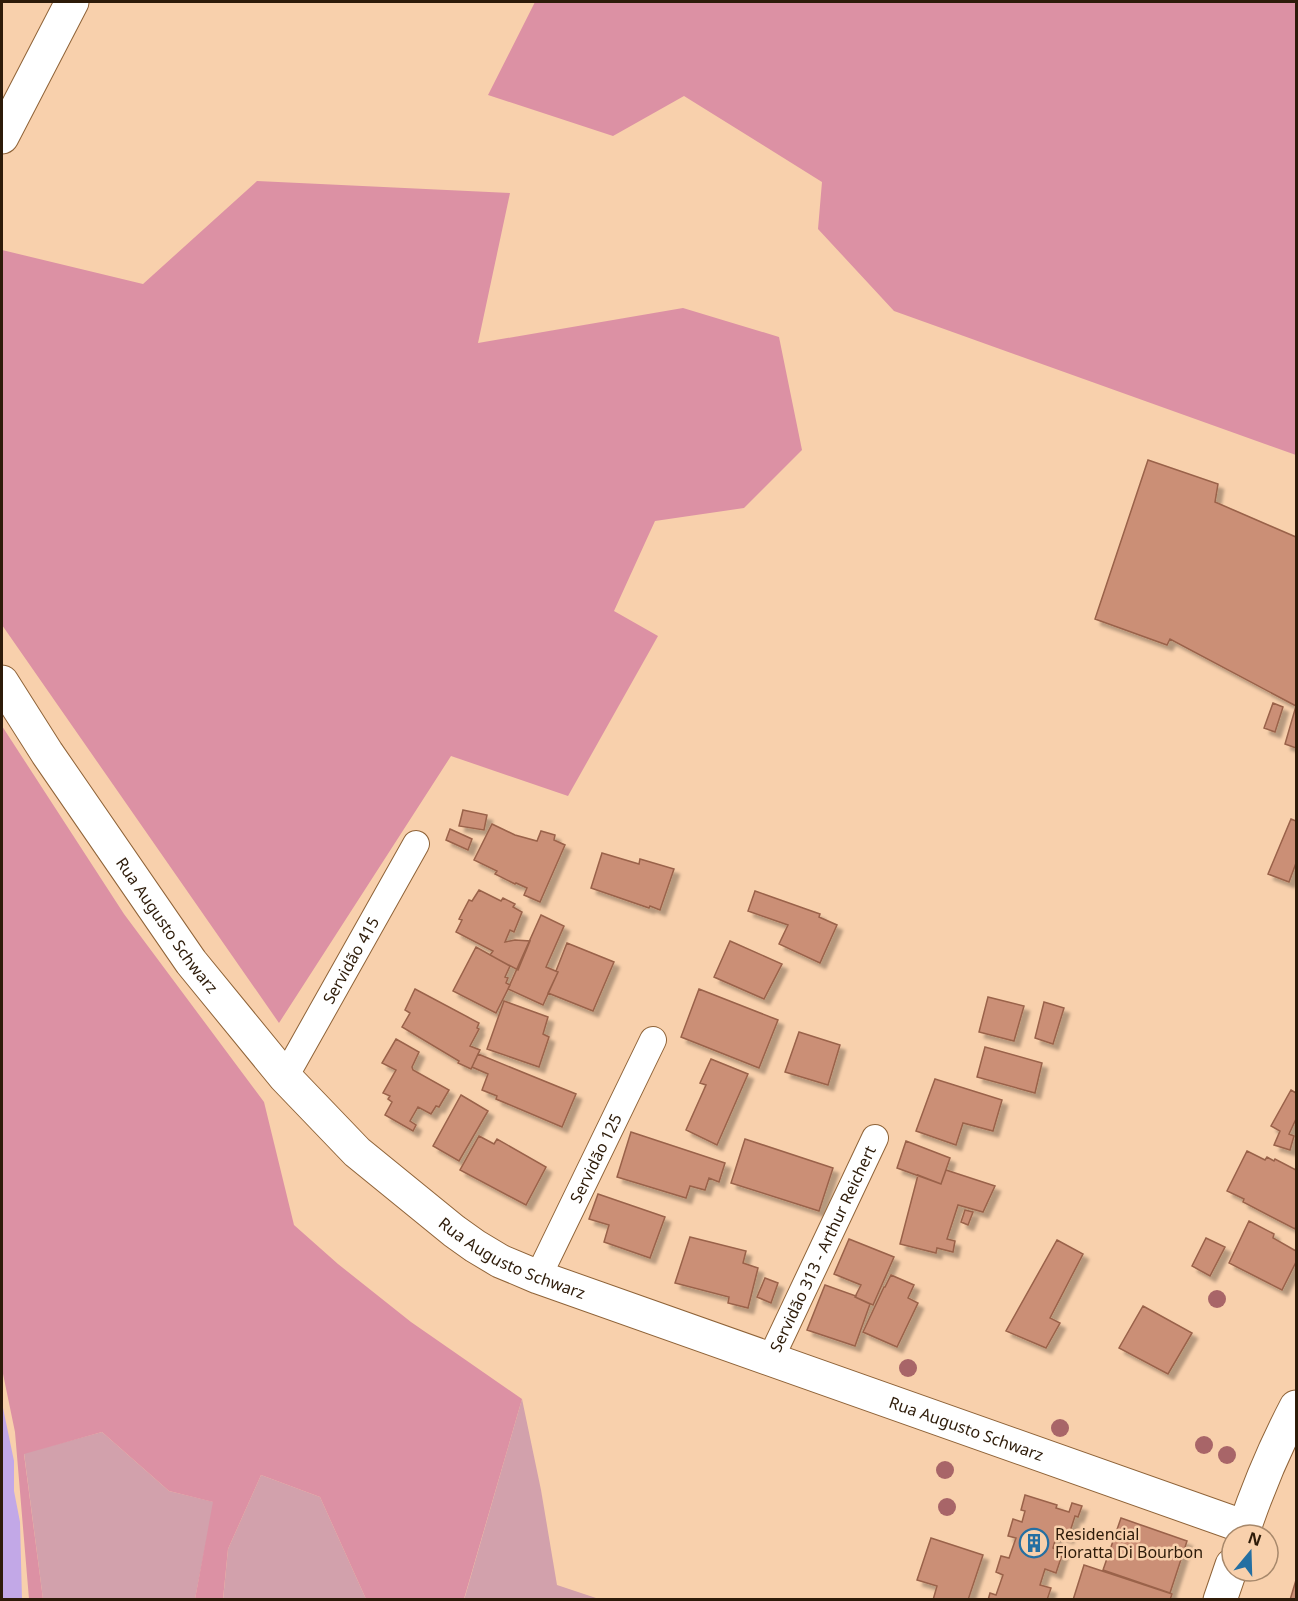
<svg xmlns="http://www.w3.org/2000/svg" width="1298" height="1601" viewBox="0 0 1298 1601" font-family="'Noto Sans',sans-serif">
<defs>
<filter id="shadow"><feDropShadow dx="5.5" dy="5.5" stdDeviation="1.5" flood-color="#0004"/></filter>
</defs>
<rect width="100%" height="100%" fill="#f8d0ac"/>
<path fill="#d2a1ac" d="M522,1399l19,91 16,95 42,14 -135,1z
M102,1432l67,59 45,11 -19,97h-152l-19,-146z
M261,1475l59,22 46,102 -143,1 5,-51z"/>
<path fill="#dc91a4" d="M535,2h761v453l-402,-144 -76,-82 4,-47 -138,-86 -71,40 -125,-41z
M257,181l253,12 -32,150 205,-35 96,29 23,113 -58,58 -89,13 -41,90 44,25 -90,160 -117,-40 -172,267 -277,-398v-375l141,34z
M2,726l122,188 140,188 30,123 44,39 73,58 111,77 -58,200h-98l-46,-102 -59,-22 -33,74 -5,50h-28l18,-97 -44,-11 -67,-59 -78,22 19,145h-14l-14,-167 -13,-63z"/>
<path fill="#c2a8e7" d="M2,1403l12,58v30l6,31 2,77h-20z"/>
<path fill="#cb8f76" stroke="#9a624a" stroke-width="1.5" filter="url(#shadow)" d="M1148,460l70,24 -3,18 81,35v-1v212l-11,-4 11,-38 -126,-67 -3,6 -72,-26z
M1273,703l10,4 -8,25 -11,-4z
M463,810l24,5 -3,15 -25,-4z
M1291,819l5,2v42l-7,19 -21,-8z
M492,824l23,11 22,6 4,-10 14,4 -1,5 11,5 -25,57 -16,-7 3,-7 -11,-5 -1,1 -20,-10 2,-3 -23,-11z
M450,829l22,10 -4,11 -22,-10z
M602,853l37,11 1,-5 34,10 -14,41 -10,-4 -1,2 -58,-20z
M479,890l22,11 2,-3 12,6 -2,3 9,5 -8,20 -4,-2 -5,12 10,-2 15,1 -12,29 -28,-15 3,-4 -37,-19 6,-12 -3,-1 10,-19 3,1z
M755,891l65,23 -1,3 18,8 -17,38 -41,-19 9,-19 -40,-14z
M541,915l23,11 -18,41 12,5 -15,33 -35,-16z
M730,941l52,23 -18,35 -50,-22z
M567,943l47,19 -21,49 -45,-18 10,-21 -2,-1z
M476,947l34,19 -5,11 3,1 -2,5 4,2 -14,28 -43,-22z
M415,989l64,34 -2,5 2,1 -9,17 10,4 -9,19 -13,-6 1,-2 -57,-34 8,-14 -5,-3z
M699,989l79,31 -19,48 -78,-31z
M988,997l36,9 -10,35 -35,-9z
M504,1001l44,16 -5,17 6,3 -10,30 -52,-18z
M1044,1002l20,6 -11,36 -18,-6z
M799,1032l41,13 -12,40 -43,-13z
M396,1039l23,13 -7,15 1,3 36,20 -10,17 -3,-1 -5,8 -13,-7 -8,14 6,4 -3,6 -28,-16 7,-13 -4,-3 2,-3 -7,-3 13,-23 -14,-7z
M985,1047l57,16 -7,30 -58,-16z
M478,1054l98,40 -14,33 -66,-28 1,-3 -15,-6 6,-16 -16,-7z
M711,1059l37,15 -31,71 -31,-15 20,-45 -6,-2z
M935,1079l67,21 -9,31 -30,-8 -7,22 -40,-14z
M1291,1090l5,3v26l-7,15 5,2 -4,14 -16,-5 6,-14 -9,-5z
M461,1095l27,16 -29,50 -26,-15z
M631,1132l94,31 -6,19 -10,-4 -4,12 -15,-4 -4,12 -69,-21z
M479,1136l15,8 3,-5 49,28 -20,38 -66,-35z
M745,1139l88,29 -14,43 -88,-28z
M906,1141l44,17 -9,26 -44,-16z
M1247,1151l18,9 2,-3 7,4 1,-2 21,11v56l-1,3 -52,-27 1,-3 -17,-8z
M946,1170l49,16 -12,26 -25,-7 -11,34 8,2 -2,11 -16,-4 -1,5 -36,-9 18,-69 23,9z
M598,1194l67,23 -15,41 -46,-16 5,-17 -20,-6z
M965,1210l8,2 -5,13 -7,-3z
M1249,1221l25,13 -1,4 23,13v11l-14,28 -53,-27z
M690,1237l56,14 -3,12 15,5 -10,40 -20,-5 1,-6 -54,-14z
M1206,1238l19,9 -15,29 -18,-10z
M849,1239l45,18 -21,48 -18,-8 6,-12 -27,-11z
M1057,1240l26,14 -33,64 10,5 -14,25 -40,-17z
M891,1275l23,10 -6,13 10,5 -21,44 -34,-15 21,-45h1z
M765,1278l13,5 -7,20 -14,-6z
M825,1285l31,11 -1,1 15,7 -15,42 -48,-16z
M1143,1306l49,27 -24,41 -49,-26z
M1025,1495l32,10 -1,3 13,4 3,-9 10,3 -4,11 -3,-1 -7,22 -11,-4 -4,14 10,4 -7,21 -11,-4 -5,16 11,3 -4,12h-59l2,-7 6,2 7,-20 -7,-3 5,-16 8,2 7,-20 -8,-2 5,-17 9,3 3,-11 -4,-1z
M1121,1518l66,23 -17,52 -67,-23z
M931,1538l52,17 -15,45h-35l4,-14 -20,-6z
M1084,1565l88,29 -2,6h-97z
M1296,1580v20h-6z"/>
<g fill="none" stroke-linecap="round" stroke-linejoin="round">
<g stroke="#8f6338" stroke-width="28">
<g id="street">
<path id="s1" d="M285,1077l131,-233"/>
<path id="s2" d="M538,1277l115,-237"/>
<path id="s3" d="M770,1360l105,-222"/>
</g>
</g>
<g stroke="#8f6338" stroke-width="35">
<g id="secondary">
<path d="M2,137l70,-135"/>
<path id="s4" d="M2,682l45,71 144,209 94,115 72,75 97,79 21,15 25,15 38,16 707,250"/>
<path d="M1242,1535c15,-45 32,-86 54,-128"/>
<path d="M1220,1600l12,-35"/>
</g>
</g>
<use href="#street" stroke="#fff" stroke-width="26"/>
<use href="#secondary" stroke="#fff" stroke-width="33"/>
</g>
<g fill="#a86568">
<circle cx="1217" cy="1299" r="9"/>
<circle cx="908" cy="1368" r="9"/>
<circle cx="1060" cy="1428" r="9"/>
<circle cx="1204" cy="1445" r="9"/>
<circle cx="1227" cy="1455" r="9"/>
<circle cx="945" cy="1470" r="9"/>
<circle cx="947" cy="1507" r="9"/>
</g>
<defs>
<g id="building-ring" transform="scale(1.5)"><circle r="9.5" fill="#f8d0ac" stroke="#246fa2" stroke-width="1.5"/><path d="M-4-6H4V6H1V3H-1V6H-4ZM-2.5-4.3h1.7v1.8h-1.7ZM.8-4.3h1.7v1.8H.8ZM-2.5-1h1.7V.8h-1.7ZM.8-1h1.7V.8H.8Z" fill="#246fa2"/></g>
</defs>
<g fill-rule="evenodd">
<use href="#building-ring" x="1034" y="1543"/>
</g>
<g text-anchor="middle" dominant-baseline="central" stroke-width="5" stroke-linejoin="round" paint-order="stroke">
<g font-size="16" fill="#2d1b09" stroke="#f8d0ac">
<text stroke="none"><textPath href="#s4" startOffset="294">Rua Augusto Schwarz</textPath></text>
<text stroke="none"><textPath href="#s1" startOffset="134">Servidão 415</textPath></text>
<text stroke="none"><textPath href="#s2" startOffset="132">Servidão 125</textPath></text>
<text stroke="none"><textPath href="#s3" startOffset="123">Servidão 313 - Arthur Reichert</textPath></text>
<text stroke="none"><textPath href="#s4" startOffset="780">Rua Augusto Schwarz</textPath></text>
<text stroke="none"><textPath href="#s4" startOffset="1266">Rua Augusto Schwarz</textPath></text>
</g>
<g font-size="16" fill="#2d1b09" stroke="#f8d0ac" text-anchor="start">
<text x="1055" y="1534">Residencial<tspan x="1055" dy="18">Floratta Di Bourbon</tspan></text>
</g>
</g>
<rect width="1298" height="1601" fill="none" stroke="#2d1b09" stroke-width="6"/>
<g transform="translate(1250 1553) rotate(19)"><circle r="28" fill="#f8d0ac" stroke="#a7886b" stroke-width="1.5"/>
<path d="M0-4.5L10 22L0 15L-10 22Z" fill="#246fa2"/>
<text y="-9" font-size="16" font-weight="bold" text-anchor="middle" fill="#2d1b09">N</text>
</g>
</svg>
